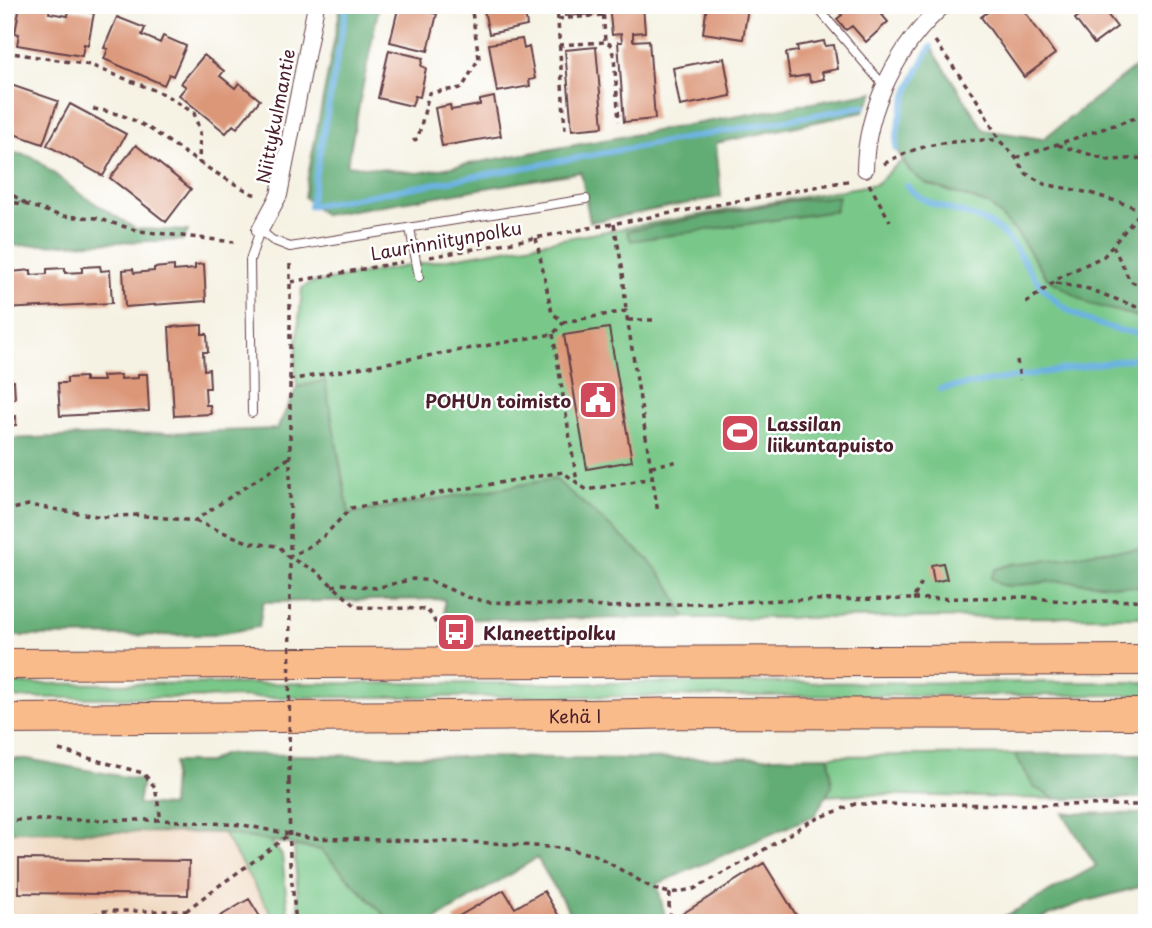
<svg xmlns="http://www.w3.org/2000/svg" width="1152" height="928" viewBox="0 0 1152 928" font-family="'Playpen Sans',sans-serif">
<rect width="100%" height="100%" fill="#fff"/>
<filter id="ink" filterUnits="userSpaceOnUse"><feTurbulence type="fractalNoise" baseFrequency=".0143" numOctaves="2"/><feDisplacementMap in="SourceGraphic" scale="14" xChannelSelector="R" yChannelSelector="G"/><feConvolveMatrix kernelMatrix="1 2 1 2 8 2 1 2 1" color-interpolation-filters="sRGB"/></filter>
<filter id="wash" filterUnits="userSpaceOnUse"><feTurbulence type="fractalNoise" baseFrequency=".00686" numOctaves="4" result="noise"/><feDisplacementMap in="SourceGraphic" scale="28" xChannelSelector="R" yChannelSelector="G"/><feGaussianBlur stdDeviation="1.57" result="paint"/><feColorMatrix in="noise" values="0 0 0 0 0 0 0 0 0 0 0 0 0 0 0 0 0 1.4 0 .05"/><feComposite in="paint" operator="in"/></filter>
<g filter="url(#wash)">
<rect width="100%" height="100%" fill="#f5f2e3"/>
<path fill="#efd6bc" d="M5,831l218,2 54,90h-272z"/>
<path fill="#79c889" stroke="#62745a" stroke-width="2" d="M903,161l6,9 16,13 65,22 27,28 30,45 43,26 57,15v298l-461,1 -17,-33 -114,-106 -206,35 -24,-133 -28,6 -2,-23 7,-76 9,-5 565,-99c11,-8 15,-17 27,-23z
M1147,682v13l-1142,3v-14z
M1019,754l-3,3 18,30 21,12 -194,-5 -36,2 7,-11 -3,-29z
M223,833l47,8 12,14 7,68h-12z
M294,846l27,4 71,73h-89l-4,-10z"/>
<path fill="#62ac75" stroke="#566650" stroke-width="2" d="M341,5h38l-32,160 71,8 456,-81 -11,20 -147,31 5,54 -131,25 -9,-50 -257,43 -20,-18z
M931,47l53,83 59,9 104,-81v261l-57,-15 -43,-26 -30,-45 -27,-28 -65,-22 -16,-13 -13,-21 1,-22 15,-48z
M5,151l28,6 43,34 60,38 52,2 -5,9 -178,6z
M839,196l-4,15 -204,30 -4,-10 162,-30z
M325,381l24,133 206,-35 94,81 20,25 17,33 -241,1 -1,-20 -181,3 -4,25 -47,8 -207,1v-197l272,-10 20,-42z
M1147,549v39l-87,-7 -52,5 -9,-2 -8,-6 5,-9 17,-5 53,-6 33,-7z
M224,754l418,5 187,-3 3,30 -17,29 -158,69 9,35 -5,4h-85l-39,-65 -107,65h-38l-71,-73 -98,-17 -218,-2v-72h22l115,21 -4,24 33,2 3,-44h35z
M1019,754h128v44l-92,1 -21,-12 -18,-31z
M1063,813l84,1v71l-67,18 -51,20h-36l103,-57z"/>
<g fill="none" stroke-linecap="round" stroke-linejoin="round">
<path stroke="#6cb2e2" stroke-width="6" d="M347,5l-37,201 554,-100
M896,149c1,-38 16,-70 35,-102
M907,186c22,26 59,22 86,40 18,12 28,31 40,49 29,42 66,53 114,60
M940,389l207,-33"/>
</g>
<g id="blocks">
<path fill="#dc9779" d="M20,5h30l-1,8 19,3 1,-7 25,4 -6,32 -4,-1 -2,12 -65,-11 2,-11 -4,-1z
M399,5h32l-2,7 8,2 -9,37 -38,-9z
M483,5h41l3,21 -38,8z
M564,5h29l1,9 -29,2z
M609,5h34l2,27 -12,1v8l16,-1 6,79 -31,3 -6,-80h4l-1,-8 -9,1z
M707,5l41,3 -5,31 -40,-6z
M840,5h41l6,6 -5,4 6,7 -22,20 -14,-16 -6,4 -9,-11 5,-4 -5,-6z
M997,5h23l35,49 -31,23 -43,-60z
M1093,5h7l17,22 -23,17 -19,-25z
M117,17l28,11 -3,7 18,8 3,-7 23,10 -13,30 -4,-2 -5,11 -60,-26 4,-10 -4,-1z
M522,39l2,10 5,-2 6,32 -6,1 1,6 -33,6 -8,-48z
M824,41l1,5 9,-1 4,24 -16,3 2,7 -14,3 -1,-7 -19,3 -4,-25 12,-2 -1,-5z
M596,47l7,80 -31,3 -7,-80z
M389,50l34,8 -2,8 5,2 -6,29 -5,-1 -3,10 -34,-8z
M204,55l20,16 -4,5 15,12 4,-5 21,17 -23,28 -4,-3 -7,8 -47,-38 7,-8 -5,-4z
M724,58l7,38 -51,10 -7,-38z
M5,83l53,18 -15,43 -38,-13z
M494,97l7,39 -59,10 -7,-38 15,-3 1,5 29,-5v-5z
M70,104l56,30 -23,42 -56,-31z
M136,145l55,44 -25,33 -56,-44z
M204,264l2,37 -81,6 -2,-37 10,-1 1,4 20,-2v-3l20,-2v5l21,-2v-4z
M100,266l1,5 9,-1 2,33 -107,6v-34h6v-3l20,-2v5l16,-1v-5l18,-1v5l17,-1v-5z
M202,325v9h5l1,18h-5l1,18 5,-1 1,19h-5l1,17h4l1,9 -37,2 -5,-89z
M609,328l23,133 -45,8 -23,-134z
M5,346h7l1,18h-4v17h5l1,18h-5l1,18 5,-1v9l-11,1z
M138,374h9l2,37 -89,5 -2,-33h9v-5l18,-1v4h18l-1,-5 19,-1v4l17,-1z
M943,563l4,16 -13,3 -3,-17z
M19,859l170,2 -1,34 -169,-2z
M764,863l37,60h-113l-6,-9z
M504,890l11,18 29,-17 19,32h-40l-2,-4 -6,4h-59l-2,-4z
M249,899l15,24h-41l-4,-6z"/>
</g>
</g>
<g filter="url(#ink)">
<use href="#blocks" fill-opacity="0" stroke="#643f47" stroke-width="2"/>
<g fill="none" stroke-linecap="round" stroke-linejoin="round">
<g stroke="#643f47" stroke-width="10">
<path id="lane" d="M815,5l70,82
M410,228l9,49
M252,413l-2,-153 10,-30 12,10 18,7 296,-48"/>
</g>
<g stroke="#643f47" stroke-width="18">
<path id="street" d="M865,169c1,-60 33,-124 79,-164
M260,230l19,-35 37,-190"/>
</g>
<g stroke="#643f47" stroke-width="32">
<g id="highway">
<path d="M5,664l1142,-4"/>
<path id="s1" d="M5,719l586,-4 93,-2 463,1"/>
</g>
</g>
<path stroke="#643f47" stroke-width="3.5" stroke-dasharray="5 5" stroke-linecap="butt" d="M557,5l8,125
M603,5l2,37 5,2 4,13 5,64
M558,19l45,-4
M935,41l44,62 20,37 17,18 9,15 19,11 46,9 57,18
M559,45l46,-3
M5,52l85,13 74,29 30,19 6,19 -1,31
M93,109c49,6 68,30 107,54 17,11 35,21 53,31h7
M413,141l5,-3 11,-45 33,-5 17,-30 -8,-53
M1058,145l51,15 38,-2
M1016,158l131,-44
M884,164c36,-22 73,-24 115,-24
M869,184l21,37
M5,190l21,14
M5,201l23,4 33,11 35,2 43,13 95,11
M614,224l9,48 3,39
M536,238l16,75 12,9 62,-11 32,202
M1113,246l17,35 17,8
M430,257l423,-77
M291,282l111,-20
M1056,283l33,6 58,22
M1026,303l36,-27 42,-20 43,-52
M628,320h26
M553,334l24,148
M1017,360l3,20
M289,380l264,-46 11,-12
M651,466l29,-5
M5,511l23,-6 75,12 34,-2 57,6 95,-63
M195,521l55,22 29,3 9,11 28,14 41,36 69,2 7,8 6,15
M288,557l17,-8 18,-12 28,-29 212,-36 24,18 65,-12
M290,579v-320
M332,586l11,-2 33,4 37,-9 18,2 36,16 21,5 121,5 174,-7 130,-1 9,-17
M913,599l114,-2 43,5 77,-2
M59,750l84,23 12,14 6,33
M289,781l1,82 6,60
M5,820h156l82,5 66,13 184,5 68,5 34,7 59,34 16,4 24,-4 53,-29 64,-39 44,-17 292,1
M670,893l-1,12 3,18
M8,910l1,13
M186,911c34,-28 71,-50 104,-78
M92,915l4,8
M75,923l29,-12h82l13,12"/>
<use href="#lane" stroke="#fff" stroke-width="8"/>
<use href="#street" stroke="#fff" stroke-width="16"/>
<use href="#highway" stroke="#fabb8b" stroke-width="30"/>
<path stroke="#643f47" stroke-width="3.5" stroke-dasharray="5 5" stroke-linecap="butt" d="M289,781l1,-202"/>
</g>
</g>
<defs>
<g id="civic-square" transform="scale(2.0125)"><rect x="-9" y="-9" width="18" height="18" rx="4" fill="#d1495b" stroke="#fff"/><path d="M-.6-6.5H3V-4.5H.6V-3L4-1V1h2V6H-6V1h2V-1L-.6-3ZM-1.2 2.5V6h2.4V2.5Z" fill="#fff"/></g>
<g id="stadium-square" transform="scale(2.0125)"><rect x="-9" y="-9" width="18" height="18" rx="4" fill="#d1495b" stroke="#fff"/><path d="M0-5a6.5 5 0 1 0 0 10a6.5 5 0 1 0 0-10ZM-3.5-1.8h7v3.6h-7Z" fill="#fff"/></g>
<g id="bus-square" transform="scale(2.0125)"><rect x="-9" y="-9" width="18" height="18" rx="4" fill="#d1495b" stroke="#fff"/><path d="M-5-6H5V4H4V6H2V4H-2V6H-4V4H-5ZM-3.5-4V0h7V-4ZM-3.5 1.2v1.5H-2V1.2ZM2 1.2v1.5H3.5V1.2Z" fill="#fff"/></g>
</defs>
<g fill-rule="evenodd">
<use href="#civic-square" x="598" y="400"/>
<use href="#stadium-square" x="740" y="433"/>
<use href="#bus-square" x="456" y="632"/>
</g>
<g text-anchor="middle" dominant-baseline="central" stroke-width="5" stroke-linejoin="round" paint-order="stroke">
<g font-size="18" fill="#4a1f2b" stroke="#fff">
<text transform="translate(275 116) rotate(-79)">Niittykulmantie</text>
<text transform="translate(446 240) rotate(-10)">Laurinniitynpolku</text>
<text stroke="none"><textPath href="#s1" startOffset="570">Kehä I</textPath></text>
</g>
<g font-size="18" font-weight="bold" fill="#4a1f2b" stroke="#fff" text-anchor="start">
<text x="571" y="400" text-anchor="end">POHUn toimisto</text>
<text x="767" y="423">Lassilan<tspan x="767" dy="21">liikuntapuisto</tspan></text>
<text x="483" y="632">Klaneettipolku</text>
</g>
</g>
<rect width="1152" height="928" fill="none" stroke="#fff" stroke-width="28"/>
</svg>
